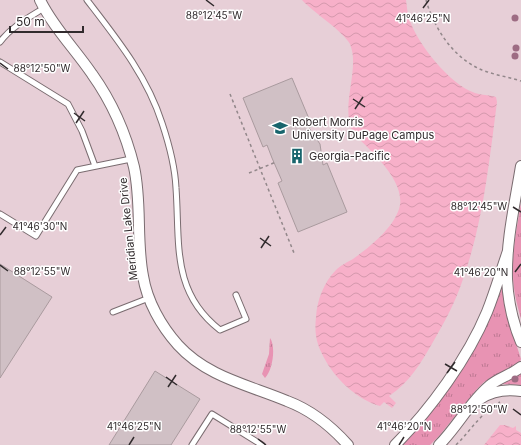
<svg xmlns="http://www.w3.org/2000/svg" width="521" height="445" viewBox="0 0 521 445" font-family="Inter,sans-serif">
<defs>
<pattern id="grass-tufts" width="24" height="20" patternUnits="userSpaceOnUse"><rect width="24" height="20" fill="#e893b3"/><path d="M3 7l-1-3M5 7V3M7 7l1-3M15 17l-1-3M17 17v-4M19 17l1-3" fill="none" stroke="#bd7892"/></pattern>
<pattern id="water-waves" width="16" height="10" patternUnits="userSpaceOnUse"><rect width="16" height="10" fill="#f7b0c9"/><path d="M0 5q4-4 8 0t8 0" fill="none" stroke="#d498ad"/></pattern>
</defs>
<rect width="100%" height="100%" fill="#eddde2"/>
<path fill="#e7cfd7" d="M0,0h521v445h-521z"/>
<path fill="url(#grass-tufts)" d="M521,203v116c-4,-15 -8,-29 -8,-45 -1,-24 4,-47 8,-71z
M500,288l3,2 4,26 14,43 -2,5 -35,18 -7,7 -38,47 -9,9h-30l11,-10z
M270,338c6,8 3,32 -5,40l-3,-4 7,-20z
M521,374v11l-19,-1v-2z"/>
<path fill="url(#water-waves)" d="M302,0h104c1,6 1,12 3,18 7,24 41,67 66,75 6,2 14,2 21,4l1,5c-8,61 -14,122 -35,180 -7,21 -18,41 -29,60 -12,21 -24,41 -44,54l7,7 -4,5 -8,-6 -4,4c-22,-6 -42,-25 -53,-43 -10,-17 -13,-27 -11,-46 1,-17 8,-35 20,-47 4,-4 11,-8 17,-11 17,-12 43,-33 47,-54 4,-26 -31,-56 -47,-72 -11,-23 1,-50 0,-74 0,-4 -1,-10 -3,-15 -8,-14 -35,-30 -48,-44z
M500,425h5l8,3 3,-2v4l5,3v12h-37z"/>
<path fill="#d0c0c5" stroke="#a99a9e" d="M292,78l20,48 -3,2 11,16 3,21 4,-2 20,49 -49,20 -20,-49 4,-2 -10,-23 -5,-13 -4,2 -20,-49z
M0,264l52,33 -52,81z
M155,371l45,28 -29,46h-62z"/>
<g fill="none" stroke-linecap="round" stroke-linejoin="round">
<g stroke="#7a6c70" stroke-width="7">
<path id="lane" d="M87,0c30,39 60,76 75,123 7,21 13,44 14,65 4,55 -5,104 44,142l26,-11 -10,-24
M0,42c11,-15 28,-24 44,-34
M0,62l68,42 14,27 13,35
M0,214l36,22 41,-66 54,-11
M113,312l36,-14
M192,445l20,-31 50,31"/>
</g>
<g stroke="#7a6c70" stroke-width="12">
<path id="street" d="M40,0c13,27 35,49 52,74 20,28 34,60 42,93 8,36 2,73 9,109 4,25 18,50 35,69 29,32 71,40 109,56 24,9 44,25 61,44
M521,166c-6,37 -15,75 -14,113 1,21 6,44 14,63
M480,399c12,-8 26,-10 41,-8
M395,445c35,-35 73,-87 92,-133 8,-20 14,-41 21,-61
M439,445c18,-18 31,-43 50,-59 9,-8 22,-11 32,-19"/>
</g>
<path stroke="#92878a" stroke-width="1.5" stroke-dasharray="3 3" stroke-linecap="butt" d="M426,0c8,28 27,58 56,70 13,5 26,7 39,11
M230,94l64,159
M249,173l27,-11
M456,445c15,-15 25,-32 44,-43"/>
<use href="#lane" stroke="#fff" stroke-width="5"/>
<use href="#street" stroke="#fff" stroke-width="10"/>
</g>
<g fill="#9d6c83">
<circle cx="515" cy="18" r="3.5"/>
<circle cx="516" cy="48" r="3.5"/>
<circle cx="515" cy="56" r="3.5"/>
<circle cx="515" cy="379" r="3.5"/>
</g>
<path fill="none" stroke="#312b2d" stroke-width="1.5" d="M206,0l8,6M423,8l6,-8M0,63l8,6M353,99l12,8M355,109l8,-12M74,113l11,8M76,123l8,-12M513,207l8,5M0,235l6,-8M260,238l11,8M261,248l8,-12M0,265l8,6M515,272l6,-8M445,364l12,7M447,373l8,-11M166,377l11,8M168,387l8,-12M513,409l8,6M258,439l8,6M129,445l5,-8M399,445l5,-8"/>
<defs>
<g id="university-bare" transform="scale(1.2)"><path d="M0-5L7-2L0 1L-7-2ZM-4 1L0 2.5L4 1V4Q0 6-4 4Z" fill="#18656d" stroke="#fff" stroke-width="2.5" paint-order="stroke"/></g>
<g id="building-bare" transform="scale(1.2)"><path d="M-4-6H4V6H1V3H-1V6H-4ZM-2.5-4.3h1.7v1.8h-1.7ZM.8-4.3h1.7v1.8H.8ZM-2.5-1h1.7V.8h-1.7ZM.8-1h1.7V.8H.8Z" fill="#18656d" stroke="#fff" stroke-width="2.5" paint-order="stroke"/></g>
</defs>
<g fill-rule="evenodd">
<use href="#university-bare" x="280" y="128"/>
<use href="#building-bare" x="297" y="156"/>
</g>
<g text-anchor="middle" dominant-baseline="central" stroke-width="3" stroke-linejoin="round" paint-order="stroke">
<g font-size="11" fill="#312b2d" stroke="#fff" text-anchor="start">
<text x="292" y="122">Robert Morris<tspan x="292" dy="13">University DuPage Campus</tspan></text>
<text x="309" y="156">Georgia-Pacific</text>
</g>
<g font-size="11" fill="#312b2d" stroke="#fff">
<text transform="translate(128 229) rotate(-96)">Meridian Lake Drive</text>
</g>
</g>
<g font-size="10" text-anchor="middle" fill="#312b2d" stroke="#fff" stroke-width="3" stroke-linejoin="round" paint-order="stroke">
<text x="214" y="19">88°12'45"W</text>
<text x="423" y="22">41°46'25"N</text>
<text x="42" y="72">88°12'50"W</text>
<text x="479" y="210">88°12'45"W</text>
<text x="40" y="230">41°46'30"N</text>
<text x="42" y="275">88°12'55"W</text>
<text x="481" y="276">41°46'20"N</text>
<text x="479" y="413">88°12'50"W</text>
<text x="134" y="430">41°46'25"N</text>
<text x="404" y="430">41°46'20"N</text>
<text x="258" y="433">88°12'55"W</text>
</g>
<path d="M10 26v6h73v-6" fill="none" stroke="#312b2d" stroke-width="2"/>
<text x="16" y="26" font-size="12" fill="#312b2d" stroke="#ffffff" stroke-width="3" paint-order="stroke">50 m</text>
</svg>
